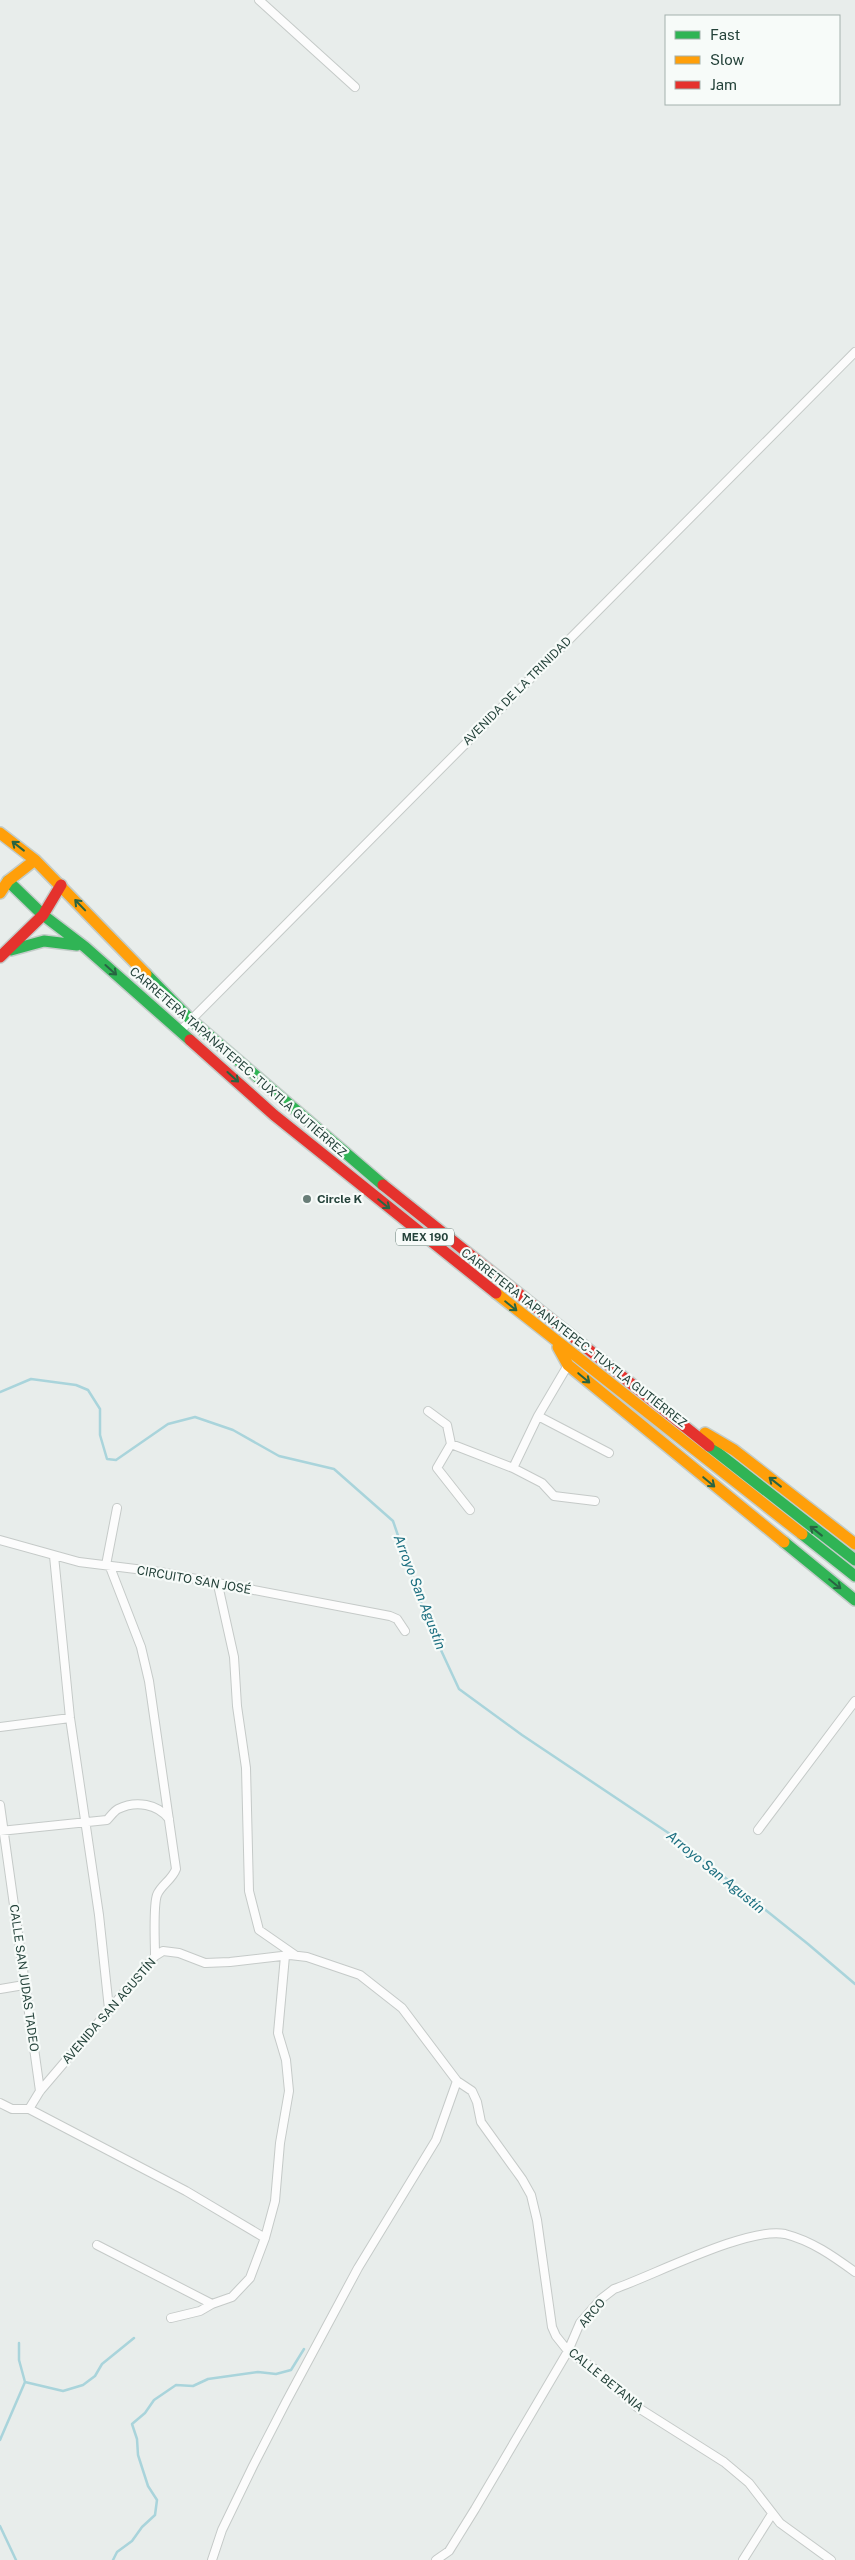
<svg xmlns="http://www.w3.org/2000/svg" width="855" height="2560" viewBox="0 0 855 2560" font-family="'Public Sans',sans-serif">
<rect width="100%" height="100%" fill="#e8edeb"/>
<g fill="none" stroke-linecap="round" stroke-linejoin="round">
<path stroke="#a9d4db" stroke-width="2.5" d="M0,1392l31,-13 45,6 12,5 12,19v26l7,24 9,1 52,-36 27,-7 38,13 46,26 55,13 59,52 34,99 32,69 63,46 151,101 135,108 47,40
M25,2382l38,9 20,-6 12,-9 7,-12 32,-26
M0,2440l25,-58 -6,-22v-17
M0,2526l16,34
M113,2560l4,-8 15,-11 10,-14 13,-12 2,-15 -9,-14 -10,-31 -1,-16 -5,-15 13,-11 9,-13 22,-15 17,1 15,-7 50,-7 18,2 15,-4 13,-21"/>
<g stroke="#c5cac8" stroke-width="10">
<path id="street" d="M259,0l96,87
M181,1030l674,-678
M428,1411l19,14 4,19 62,24 29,15 12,13 41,5
M538,1416l71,37
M451,1444l-14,24 33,42
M513,1468l25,-52 30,-51
M0,1540l79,22 81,10 230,44 7,3 8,12
M54,1556l16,162 29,197 10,94
M106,1565l11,-57
M110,1567l31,80 8,34 27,188c-4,11 -15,16 -19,26 -4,11 -2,47 -2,61
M218,1585l16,72 3,49 9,62 3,123 10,39 36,25
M0,1727l70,-9
M0,1805l40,286
M758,1830l97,-129
M0,1831l107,-11c3,-3 7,-9 11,-11 18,-9 40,-5 51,10
M0,1989l24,-4
M0,2103l12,6h17l11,-18 115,-135 8,-5 16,2 26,10 25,-1 60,-7 17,2 53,18 42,33 55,73 15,10 5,11 4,20 41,57 9,16 6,25 15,107 4,9 12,15 31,21 38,35 87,55 25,21 31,40 51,37
M29,2109l157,82 79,47
M97,2245l115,59
M171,2318l29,-7 12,-7 20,-7 18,-19 15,-40 10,-37 5,-58 9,-52 -3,-31 -8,-27 7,-77
M212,2560l10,-30 31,-64 33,-64 72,-134 78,-128 21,-59
M436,2560l13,-9 26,-42 93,-158 12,-28 21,-24 13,-10c38,-13 135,-63 171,-55 27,7 48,22 70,38
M743,2560l29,-46"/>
</g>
<g stroke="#c3ccc9" stroke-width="14">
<path id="fast" d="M8,881l35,34 42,32 105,93
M11,950l33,-9 33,4
M146,974l45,46 192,165
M709,1446l146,114
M802,1534l53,42
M784,1542l71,58"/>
</g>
<g stroke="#c3ccc9" stroke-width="14">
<path id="slow" d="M0,833l35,27
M0,893l8,-12 27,-21 111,114
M496,1293l306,241
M558,1347l10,18 216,177
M705,1433l29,17 121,94"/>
</g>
<g stroke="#c3ccc9" stroke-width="14">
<path id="jam" d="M0,957l43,-42 18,-30
M190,1040l84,75 222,178
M383,1185l326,261"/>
</g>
<use href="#street" stroke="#fcfcfc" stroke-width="8"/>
<use href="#fast" stroke="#30b455" stroke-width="11"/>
<use href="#slow" stroke="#ff9f0a" stroke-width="11"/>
<use href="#jam" stroke="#e5322d" stroke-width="11"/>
</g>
<defs><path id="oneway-shaft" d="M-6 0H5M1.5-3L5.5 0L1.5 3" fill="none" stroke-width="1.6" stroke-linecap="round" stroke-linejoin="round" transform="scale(1.25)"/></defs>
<g stroke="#286442">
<use href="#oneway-shaft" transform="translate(18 846) rotate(-142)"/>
<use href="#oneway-shaft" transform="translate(80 905) rotate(-134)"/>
<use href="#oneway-shaft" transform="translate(111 970) rotate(42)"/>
<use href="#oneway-shaft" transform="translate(233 1077) rotate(42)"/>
<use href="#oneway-shaft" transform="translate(384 1204) rotate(39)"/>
<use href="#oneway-shaft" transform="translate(511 1306) rotate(39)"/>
<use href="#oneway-shaft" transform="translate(584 1378) rotate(40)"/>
<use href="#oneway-shaft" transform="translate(709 1482) rotate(40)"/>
<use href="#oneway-shaft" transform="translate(775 1482) rotate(-142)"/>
<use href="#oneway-shaft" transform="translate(816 1531) rotate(-142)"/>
<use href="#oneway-shaft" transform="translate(835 1584) rotate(39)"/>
</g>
<circle fill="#697e78" stroke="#f7fbf9" stroke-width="2" cx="307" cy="1199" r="5"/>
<g text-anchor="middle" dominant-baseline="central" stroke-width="4.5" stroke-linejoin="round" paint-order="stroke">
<rect fill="#f7fbf9" stroke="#637a73" stroke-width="1" x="396" y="1228.5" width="58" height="17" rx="4"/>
<g font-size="11" font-weight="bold" fill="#24423a">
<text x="425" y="1237">MEX 190</text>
</g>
<g font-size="12" fill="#24423a" stroke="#f7fbf9">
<text transform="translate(517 691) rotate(-45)">AVENIDA DE LA TRINIDAD</text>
<text transform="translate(238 1062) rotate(41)">CARRETERA TAPANATEPEC - TUXTLA GUTIÉRREZ</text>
<text transform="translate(574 1338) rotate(38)">CARRETERA TAPANATEPEC - TUXTLA GUTIÉRREZ</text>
<text transform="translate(194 1580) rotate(10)">CIRCUITO SAN JOSÉ</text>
<text transform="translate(24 1978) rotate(82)">CALLE SAN JUDAS TADEO</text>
<text transform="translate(109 2011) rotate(-49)">AVENIDA SAN AGUSTÍN</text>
<text transform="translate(592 2313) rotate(-50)">ARCO</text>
<text transform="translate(606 2380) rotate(39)">CALLE BETANIA</text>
</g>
<g font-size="12" font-weight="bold" fill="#24423a" stroke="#f7fbf9" text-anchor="start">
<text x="317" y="1199">Circle K</text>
</g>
<g font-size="14" font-style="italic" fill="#1c6f80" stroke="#f7fbf9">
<text transform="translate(420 1592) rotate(69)">Arroyo San Agustín</text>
<text transform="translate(716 1872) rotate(39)">Arroyo San Agustín</text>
</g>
</g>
<rect x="665" y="15" width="175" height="90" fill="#f7fbf9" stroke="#a3b1ad"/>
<rect x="675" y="31" width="25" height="8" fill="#30b455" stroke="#a3b1ad"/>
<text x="710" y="40" font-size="15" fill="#24423a">Fast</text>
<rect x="675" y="56" width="25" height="8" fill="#ff9f0a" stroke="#a3b1ad"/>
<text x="710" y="65" font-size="15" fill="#24423a">Slow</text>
<rect x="675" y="81" width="25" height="8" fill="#e5322d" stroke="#a3b1ad"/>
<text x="710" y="90" font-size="15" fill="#24423a">Jam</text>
</svg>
